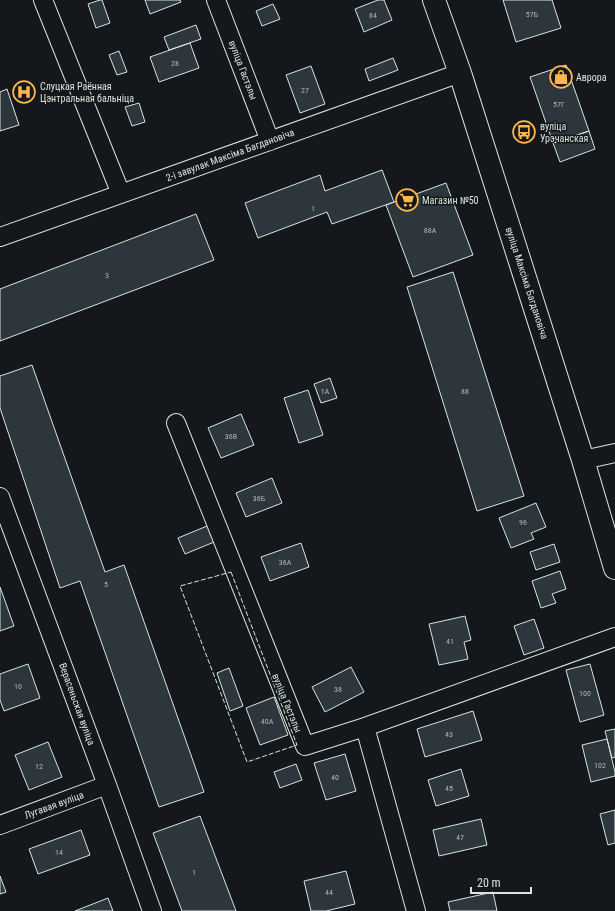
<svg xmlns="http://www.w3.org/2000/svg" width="615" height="911" viewBox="0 0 615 911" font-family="'Roboto Condensed',sans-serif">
<rect width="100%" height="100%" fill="#14181c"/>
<path fill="#2c363c" stroke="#d8e6dc" d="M100,0h2l8,23 -14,5 -8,-24z
M145,0h35l1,2 -31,12z
M378,0h6l8,20 -28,12 -9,-23z
M503,0h49l9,28 -45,14z
M273,4l7,15 -18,7 -6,-15z
M196,25l5,14 -32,11 -5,-13z
M190,43l9,25 -40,14 -9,-25z
M119,51l8,21 -10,3 -8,-20z
M393,58l5,12 -29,11 -4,-12z
M566,65l23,66 -36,12 -23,-66z
M311,66l14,38 -25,9 -14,-38z
M7,89l12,36 -19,6v-39z
M139,103l6,19 -13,4 -7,-19z
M589,131l6,18 -35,13 -7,-19z
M382,170l12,32 -62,22 -5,-12 -69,26 -13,-35 75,-28 5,16z
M446,183l27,72 -60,22 -27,-72z
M196,214l18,46 -214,81v-52z
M453,272l71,224 -47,15 -70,-224z
M32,365l73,207 19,-7 80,227 -45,15 -79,-226 -20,7 -60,-180v-32z
M330,378l7,20 -16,5 -7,-19z
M308,390l15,45 -24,8 -15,-45z
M241,414l13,31 -33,13 -13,-30z
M272,478l10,25 -36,14 -10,-24z
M536,503l10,24 -15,6 3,6 -23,9 -12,-30z
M212,524l7,16 -34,14 -7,-16z
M301,543l8,24 -39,14 -9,-24z
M554,544l6,18 -24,8 -6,-18z
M560,571l6,18 -14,5 4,9 -15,5 -9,-27z
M0,587l14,39 -14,5z
M465,616l6,24 -7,2 4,17 -29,6 -10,-41z
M534,619l10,29 -20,7 -10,-29z
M28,664l12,34 -36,13 -4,-11v-26z
M590,664l14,51 -24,7 -14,-52z
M351,667l13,25 -39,20 -13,-25z
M229,668l14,38 -13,5 -13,-38z
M274,697l14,38 -28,10 -14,-37z
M473,711l9,29 -57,17 -8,-28z
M615,729v28l-3,1 -7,-27z
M607,739l8,33v4l-24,6 -9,-37z
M48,742l14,35 -33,13 -14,-35z
M345,754l11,37 -30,9 -12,-37z
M296,764l6,16 -22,8 -6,-16z
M461,769l8,27 -33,10 -8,-26z
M615,810v33l-7,2 -8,-31z
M200,816l36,95h-54l-29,-78z
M481,819l6,26 -48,11 -6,-26z
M81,830l9,25 -52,19 -9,-25z
M346,871l9,33 -29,7h-15l-7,-30z
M0,876l6,16 -6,2z
M493,892l4,19h-47l-2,-9z
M108,898l5,13h-38z"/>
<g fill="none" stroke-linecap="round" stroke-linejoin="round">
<g stroke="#d8e6dc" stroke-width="20">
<path id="minor" d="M43,0l78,194
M216,0l54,141
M0,237l460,-164
M176,423l129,323 60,-19 250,-90
M583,460l32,-7
M0,497l107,288 45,126
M365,727l51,184
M0,825l107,-40"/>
</g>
<g stroke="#d8e6dc" stroke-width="24">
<path id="secondary" d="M434,0l26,73 123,387 32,108"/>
</g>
<use href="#minor" stroke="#14181c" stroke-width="18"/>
<use href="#secondary" stroke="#14181c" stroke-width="22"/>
<path stroke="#d8e6dc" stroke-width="1" stroke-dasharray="5 2" stroke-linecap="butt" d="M231,572l66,173 -50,17 -67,-176z"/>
</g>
<defs>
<g id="shop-ring" transform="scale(1.15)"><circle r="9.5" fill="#14181c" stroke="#ffb74d" stroke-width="1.5"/><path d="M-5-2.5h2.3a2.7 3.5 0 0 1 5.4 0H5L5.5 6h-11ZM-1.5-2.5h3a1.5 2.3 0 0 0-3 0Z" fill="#ffb74d"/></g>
<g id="hospital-ring" transform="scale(1.15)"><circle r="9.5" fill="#14181c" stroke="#ffb74d" stroke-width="1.5"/><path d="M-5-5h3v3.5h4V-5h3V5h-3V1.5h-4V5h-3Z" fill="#ffb74d"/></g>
<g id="bus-ring" transform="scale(1.15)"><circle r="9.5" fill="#14181c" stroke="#ffb74d" stroke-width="1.5"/><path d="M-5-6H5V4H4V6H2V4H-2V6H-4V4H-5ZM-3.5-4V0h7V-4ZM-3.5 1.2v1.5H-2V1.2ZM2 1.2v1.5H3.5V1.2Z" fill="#ffb74d"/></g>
<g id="supermarket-ring" transform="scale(1.15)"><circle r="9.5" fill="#14181c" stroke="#ffb74d" stroke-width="1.5"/><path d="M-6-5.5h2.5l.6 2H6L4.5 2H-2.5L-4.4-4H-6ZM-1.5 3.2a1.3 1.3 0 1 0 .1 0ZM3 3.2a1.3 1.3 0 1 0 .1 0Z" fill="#ffb74d"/></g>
</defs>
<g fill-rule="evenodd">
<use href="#shop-ring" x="561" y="77"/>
<use href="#hospital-ring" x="24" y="92"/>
<use href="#bus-ring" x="524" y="132"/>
<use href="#supermarket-ring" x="407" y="200"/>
</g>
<g text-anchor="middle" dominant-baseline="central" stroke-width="3" stroke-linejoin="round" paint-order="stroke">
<g font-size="8" fill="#adbab4">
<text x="532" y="14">57Б</text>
<text x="373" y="15">84</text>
<text x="175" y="63">28</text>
<text x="305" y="90">27</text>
<text x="559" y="104">57Г</text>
<text x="313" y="208">1</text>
<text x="430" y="230">88А</text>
<text x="107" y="275">3</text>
<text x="325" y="391">1А</text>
<text x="465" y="391">88</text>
<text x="231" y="436">36В</text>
<text x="259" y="498">36Б</text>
<text x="523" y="522">96</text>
<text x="285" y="562">36А</text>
<text x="106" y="584">5</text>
<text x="450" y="641">41</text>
<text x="18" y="686">10</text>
<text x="338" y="689">38</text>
<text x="585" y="693">100</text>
<text x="267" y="721">40А</text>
<text x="449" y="734">43</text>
<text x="600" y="765">102</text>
<text x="39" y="766">12</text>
<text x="335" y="777">40</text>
<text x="449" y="788">45</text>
<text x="460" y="837">47</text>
<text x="59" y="852">14</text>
<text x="194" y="872">1</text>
<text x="329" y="892">44</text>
</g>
<g font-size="10" fill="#d8e6dc" stroke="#14181c">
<text transform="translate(243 70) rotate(69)">вуліца Гастэлы</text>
<text transform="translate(230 155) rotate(-20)">2-і завулак Максіма Багдановіча</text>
<text transform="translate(527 283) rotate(72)">вуліца Максіма Багдановіча</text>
<text transform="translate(287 703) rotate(68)">вуліца Гастэлы</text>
<text transform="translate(77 704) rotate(70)">Верасеньская вуліца</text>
<text transform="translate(54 805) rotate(-20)">Лугавая вуліца</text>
</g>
<g font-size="10" fill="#d8e6dc" stroke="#14181c" text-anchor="start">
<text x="576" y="77">Аврора</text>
<text x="40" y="86">Слуцкая Раённая<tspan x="40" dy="12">Цэнтральная бальніца</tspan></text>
<text x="540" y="126">вуліца<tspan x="540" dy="12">Урэчанская</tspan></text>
<text x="422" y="200">Магазин №50</text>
</g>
</g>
<path d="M471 887v6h60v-6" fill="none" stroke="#d8e6dc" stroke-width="2"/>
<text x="477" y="887" font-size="12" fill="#d8e6dc" stroke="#14181c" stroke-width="3" paint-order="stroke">20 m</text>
</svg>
